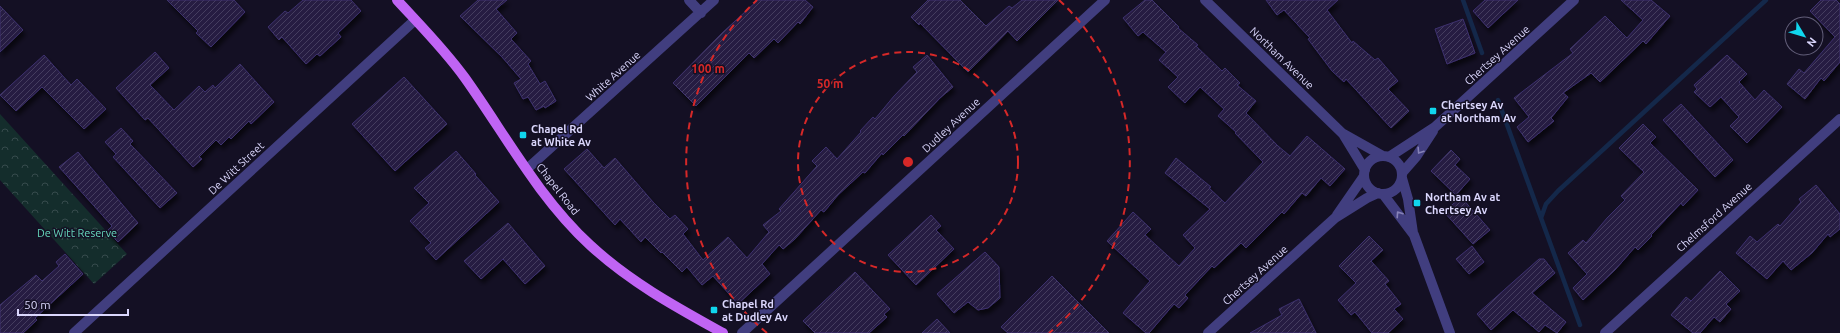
<svg xmlns="http://www.w3.org/2000/svg" width="1840" height="333" viewBox="0 0 1840 333" font-family="Ubuntu,sans-serif">
<defs>
<pattern id="forest-crowns" width="20" height="18" patternUnits="userSpaceOnUse"><rect width="20" height="18" fill="#142d2c"/><path d="M2 6a3 3 0 1 1 6 0M12 15a3 3 0 1 1 6 0" fill="none" stroke="#364b4c"/></pattern>
<pattern id="building-hatch" width="6" height="6" patternUnits="userSpaceOnUse"><rect width="6" height="6" fill="#251d43"/><path d="M-1 1l2-2M0 6l6-6M5 7l2-2" fill="none" stroke="#443d5f"/></pattern>
<filter id="shadow"><feDropShadow dx="2.5" dy="4.5" stdDeviation="2" flood-color="#0009"/></filter>
</defs>
<rect width="100%" height="100%" fill="#141024"/>
<path fill="url(#forest-crowns)" d="M0,114l127,140 -33,30 -94,-104z"/>
<g fill="none" stroke-linecap="round" stroke-linejoin="round">
<path stroke="#14284a" stroke-width="4.5" d="M1463,0l19,53
M1498,100l82,225
M1541,218l5,-14 12,-13 208,-191"/>
</g>
<path fill="url(#building-hatch)" stroke="#3e316e" filter="url(#shadow)" d="M167,0h67l11,12 -34,35 -15,-14 2,-2z
M303,0h48l10,11 -23,22 3,4 -21,19 -3,-2 -11,10 -24,-27 -3,3 -11,-13 17,-16 3,2z
M478,0h29l-11,9 21,24 -6,6 20,22 -3,3 12,20 5,-3 11,20 -11,7 -1,-2 -8,4 -8,-13 -5,2 -9,-16 7,-4 -19,-22 -42,-41z
M758,0h47l8,7 -13,17 -2,-2 -20,21 -4,-4 -20,19 -5,-5 -53,53 -23,-23 49,-50z
M928,0h32l26,26 23,-20 3,2 10,-8h36l-41,41 -9,-10 -40,41 -48,-49 -1,2 -8,-8z
M1145,0h7l27,27 -1,1 20,17 -2,1 26,25 3,-3 15,15 -3,2 19,16 -10,12 32,33 12,10 17,-20 38,33 -15,17 -9,-8 -15,18 -4,-3 -18,21 -2,-2 -36,36 -5,-5 -27,25 -2,-2 -27,29 3,3 -9,10 -5,-4 -25,29h-3l-23,-20 27,-32 -43,-40 26,-29 18,17 -6,6 34,31 16,-18 -12,-13 27,-26 -45,-36 11,-15 35,29 -2,1 16,15 38,-41 -28,-29 1,-1 -18,-16 6,-7 -24,-22 -15,16 -17,-16 10,-10 -19,-17 7,-8 -23,-20 -5,4 -15,-18z
M1266,0h72l-11,10 25,33 1,-2 22,19 3,-2 20,23 -10,8 21,22 -18,17 -45,-49 -2,3 -12,-11 -24,-32 2,-1 -26,-28 -7,5z
M1485,0h33l-30,28 -15,-17z
M1621,0h30l19,16 -24,28 -3,-3 -43,41 -9,-9 -28,20 5,4 -17,21 3,3 -26,21 -11,-15 12,-10 -15,-19 59,-45 -3,-4 35,-33 22,22 16,-18z
M1821,0h15l4,4v58l-16,19 -3,-3 -16,21 -18,-15 12,-15 5,4 31,-36 -25,-26z
M0,6l23,24 -23,22z
M1463,19l12,34 -28,11 -12,-35z
M155,52l14,16 -19,17 24,25 25,-24 6,6 8,-7 2,3 25,-24 34,38 -23,22 -2,-3 -18,18 -2,-2 -8,8 -5,-5 -17,17 3,2 -9,8 -45,-49 -3,2 -29,-32z
M44,55l27,30 6,-6 29,30 -22,20 -42,-42 -26,24 -16,-16z
M927,55l26,32 -13,11 -36,38 -1,-1 -20,20 -1,-2 -17,20 -2,-1 -25,23 -14,17 -3,-2 -26,29 -12,10 -4,-4 -17,19 8,10 -32,30 -25,-28 -11,9 -15,-18 -5,5 -20,-20 -1,1 -16,-16 -4,5 -21,-23 -5,6 -51,-56 23,-20 17,19 11,-10 38,44 17,17 5,-4 13,14 -5,5 20,26 25,-23 19,21 22,-26 -6,-7 18,-14 -2,-2 38,-43 -5,-5 14,-14 11,12 24,-27 -1,-1 13,-14 2,2 19,-23 23,-24 -4,-5z
M1727,55l20,19 -8,8 16,18 9,-10 18,17 -35,36 -17,-17 9,-9 -18,-20 -11,10 -16,-15 3,-3 -3,-4z
M404,77l43,47 -52,47 -43,-47z
M1681,104l52,56 -18,17 -52,-57z
M1643,124l13,13 -6,6 48,47 -15,16 -2,-3 -30,32 1,1 -14,14 -3,-3 -20,23 -32,30 -10,-12 14,-14 -19,-21 15,-13 3,3 21,-25 18,-18 -4,-4 23,-24 -25,-24z
M121,128l12,13 -3,3 47,49 -17,15 -47,-51 3,-3 -11,-12z
M1451,150l9,9 -5,6 15,14 -14,16 -25,-24z
M456,151l20,23 -1,1 24,27 -63,58 -11,-12 6,-5 -21,-22 19,-18 -15,-15z
M78,152l60,71 -20,19 -11,-11 5,-5 -53,-59z
M1816,185l24,29v15l-10,8 -2,-3 -16,19 -21,17 -8,-9 -16,18 -31,-26 14,-17 7,6 21,-18 2,2 21,-24 -2,-3z
M1461,197l29,33 -17,14 -29,-32z
M931,215l10,11 -5,4 18,19 -38,36 -28,-30z
M508,223l37,43 -20,18 -22,-25 -22,20 -17,-18z
M1369,236l14,14 -12,11 18,20 -4,3 16,20 -7,5 9,10 -15,14h-16l-17,-21 -4,3 -13,-15 18,-17 -17,-17z
M1472,246l12,16 -15,12 -13,-15z
M985,252l14,15 1,31 -12,10 -10,2 -10,-8 -14,11 -17,-19z
M65,254l18,20 -48,44 2,2 -14,13h-23v-28l36,-30 6,6 17,-15 -3,-4z
M1539,259h5l11,14 -23,20 34,29 -9,11 -12,-8 -6,7 -26,-22 -22,20 -14,-16z
M1720,271l20,20 -14,13 5,5 -11,13 -6,-5 -14,16h-7l-22,-18 15,-18 5,4z
M855,272l35,37 -6,5 3,3 -18,16h-54l-12,-12z
M1052,276l57,57h-101l-7,-6z
M1299,299l17,34h-66l32,-18 -3,-6z
M937,319l13,14h-28z"/>
<g fill="none" stroke-linecap="round" stroke-linejoin="round">
<path stroke="#413e7f" stroke-width="10" d="M689,0l12,13
M1205,0l137,133 41,23
M1343,134l22,36
M1364 175a19 19 0 1 1 38 0a19 19 0 1 1-38 0Z
M1389,157l46,-30 139,-127
M527,169l187,-169
M1402,173l14,-16 17,-26
M1402,178l6,21 5,34
M1383,194l31,41 36,98
M1337,215l27,-39
M74,333l341,-313
M742,333l363,-333
M1208,333l127,-115 32,-20 11,-5
M1605,333l235,-214"/>
<path stroke="#c064f4" stroke-width="10" d="M397,0c23,25 48,50 68,78 40,56 73,119 125,167 40,37 86,62 133,88"/>
</g>
<defs><path id="oneway-chevron" d="M-2-3.5L2.5 0L-2 3.5" fill="none" stroke-width="1.6" stroke-linecap="round" stroke-linejoin="round"/></defs>
<g stroke="#8682b7">
<use href="#oneway-chevron" transform="translate(1420 151) rotate(123)"/>
<use href="#oneway-chevron" transform="translate(1399 214) rotate(-124)"/>
</g>
<g fill="none" stroke="#d62828" stroke-width="2" stroke-dasharray="7 5">
<circle cx="908" cy="162" r="110"/>
<path d="M767 333A221 221 0 0 1 757 0M1059 0A221 221 0 0 1 1049 333"/>
</g>
<g fill="#10d6ed" stroke="#141024" stroke-width="1.5">
<rect x="1429" y="107" width="8" height="8" rx="2"/>
<rect x="519" y="131" width="8" height="8" rx="2"/>
<rect x="1413" y="199" width="8" height="8" rx="2"/>
<rect x="710" y="306" width="8" height="8" rx="2"/>
</g>
<g text-anchor="middle" dominant-baseline="central" stroke-width="3" stroke-linejoin="round" paint-order="stroke">
<g font-size="11" fill="#dad6fc" stroke="#141024">
<text transform="translate(1497 55) rotate(-42)">Chertsey Avenue</text>
<text transform="translate(1282 58) rotate(44)">Northam Avenue</text>
<text transform="translate(613 76) rotate(-42)">White Avenue</text>
<text transform="translate(951 125) rotate(-43)">Dudley Avenue</text>
<text transform="translate(236 168) rotate(-43)">De Witt Street</text>
<text transform="translate(558 189) rotate(52)">Chapel Road</text>
<text transform="translate(1714 217) rotate(-42)">Chelmsford Avenue</text>
<text transform="translate(1255 275) rotate(-42)">Chertsey Avenue</text>
</g>
<g font-size="11" font-weight="bold" fill="#dad6fc" stroke="#141024" text-anchor="start">
<text x="1441" y="105">Chertsey Av<tspan x="1441" dy="13">at Northam Av</tspan></text>
<text x="531" y="129">Chapel Rd<tspan x="531" dy="13">at White Av</tspan></text>
<text x="1425" y="197">Northam Av at<tspan x="1425" dy="13">Chertsey Av</tspan></text>
<text x="722" y="304">Chapel Rd<tspan x="722" dy="13">at Dudley Av</tspan></text>
</g>
<g font-size="11" fill="#66d7bc" stroke="#141024">
<text x="77" y="233">De Witt Reserve</text>
</g>
</g>
<circle cx="908" cy="162" r="6" fill="#d62828" stroke="#141024" stroke-width="2"/>
<g font-size="12" text-anchor="middle" font-weight="bold" fill="#d62828" stroke="#141024" stroke-width="3" stroke-linejoin="round" paint-order="stroke">
<text x="708" y="73">100 m</text>
<text x="830" y="88">50 m</text>
</g>
<g transform="translate(1804 36) rotate(128)"><circle r="19" fill="#141024" stroke="#635f7a"/>
<path d="M0-3L7 15L0 10L-7 15Z" fill="#10d6ed"/>
<text y="-6" font-size="11" font-weight="bold" text-anchor="middle" fill="#dad6fc">N</text>
</g>
<path d="M18 309v6h110v-6" fill="none" stroke="#dad6fc" stroke-width="2"/>
<text x="24" y="309" font-size="12" fill="#dad6fc" stroke="#141024" stroke-width="3" paint-order="stroke">50 m</text>
</svg>
